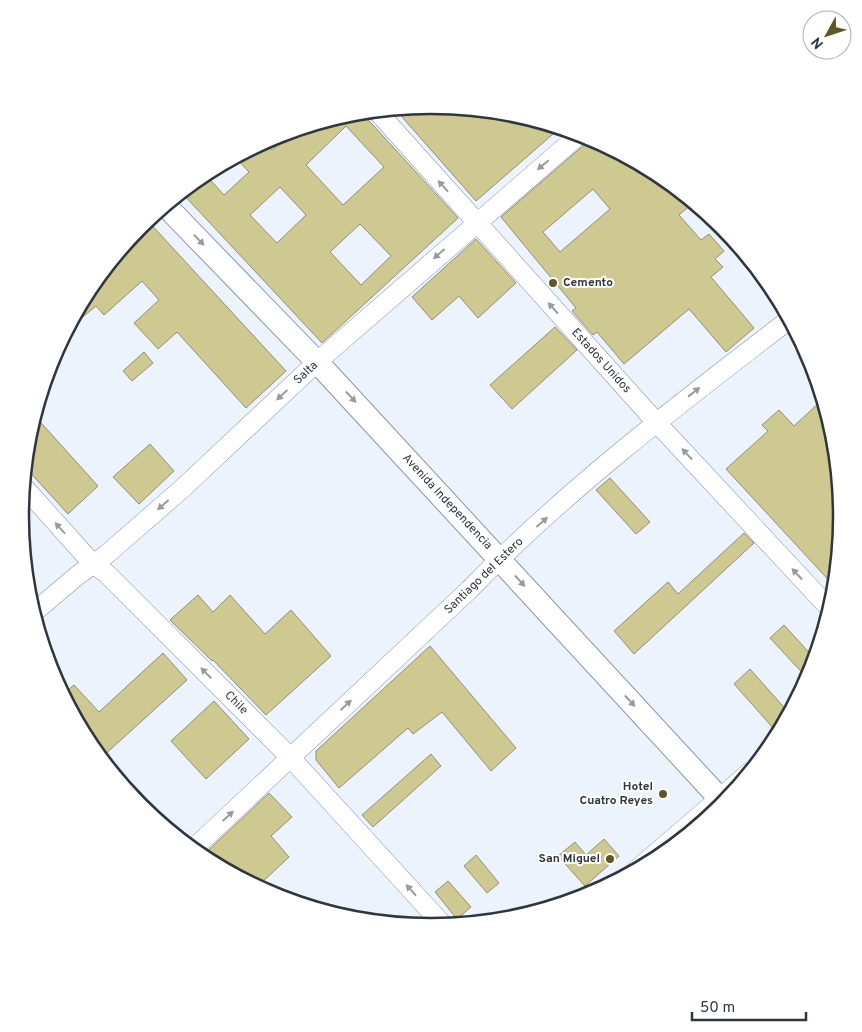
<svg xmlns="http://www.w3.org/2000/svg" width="862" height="1032" viewBox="0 0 862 1032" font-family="Overpass,sans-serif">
<rect width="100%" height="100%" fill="#edf3fc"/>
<path fill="#cec990" stroke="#918f78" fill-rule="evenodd" d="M431,105l80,8 49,15 -84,73 -81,-92z
M361,112l97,106 -136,125 -141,-151 23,-19 20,22 25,-23 -14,-15 29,-16 8,9 22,-20zM346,126l38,41 -41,38 -37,-40zM280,187l26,28 -29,28 -27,-28zM360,224l31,32 -30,29 -31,-33z
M592,138l68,36 34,28 -15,13 22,25 8,-6 15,17 -9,8 8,8 -12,10 43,51 -28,24 -37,-43 -65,55 -27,-32 -4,3 -21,-24 4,-3 -75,-91zM593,189l17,20 -50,43 -17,-20z
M147,220l139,151 -40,37 -69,-76 -19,17 -24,-26 25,-23 -17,-19 -38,34 -8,-9 -31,26 24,-45z
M476,239l40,44 -38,35 -19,-22 -27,24 -20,-23z
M555,327l22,23 -65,59 -22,-24z
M144,352l9,11 -21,18 -9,-10z
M823,399l11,37 8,80 -7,71 -109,-118 42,-38 -6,-6 17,-15 15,16z
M34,415l64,71 -30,28 -43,-47 3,-31z
M150,444l24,27 -35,33 -26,-27z
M610,478l40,44 -14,12 -40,-44z
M744,533l10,10 -120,111 -20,-23 54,-49 10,12z
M198,595l15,17 17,-17 35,39 26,-24 40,46 -65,59 -53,-55 -1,1 -42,-41z
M784,625l31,34 -7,20 -38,-41z
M430,646l86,102 -25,23 -49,-59 -29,22 -5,-6 -69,60 -23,-28v-9z
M163,653l24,27 -86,78 -12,-14 -26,-50 11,-9 25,27z
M750,669l39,44 -15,16 -40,-45z
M214,701l35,38 -43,40 -35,-38z
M431,754l10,12 -68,61 -11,-12z
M269,793l23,24 -21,19 18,21 -32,30 -56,-30z
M604,839l15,17 -34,30 -27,-30 17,-14 11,13z
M476,855l23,28 -12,10 -23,-27z
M448,881l23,26 -14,12 -22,-27z"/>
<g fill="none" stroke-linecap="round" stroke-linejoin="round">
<g stroke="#8895a9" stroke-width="20">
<path id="minor" d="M376,110l280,312 174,187
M23,486l70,78 14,10 183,183 154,169
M33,613l45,-38 28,-20 78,-68 133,-125 263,-228
M193,849l276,-259c97,-100 210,-186 321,-271
M635,871l115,-99"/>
</g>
<g stroke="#8895a9" stroke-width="24">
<path id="major" d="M165,205l152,157 407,441"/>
</g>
<use href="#minor" stroke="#fff" stroke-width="19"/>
<use href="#major" stroke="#fff" stroke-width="22"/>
</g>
<defs><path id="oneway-solid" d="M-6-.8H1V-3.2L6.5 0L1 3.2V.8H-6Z" transform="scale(1.25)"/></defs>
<g fill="#989a9e">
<use href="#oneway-solid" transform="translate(543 165) rotate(140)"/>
<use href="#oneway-solid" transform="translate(443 186) rotate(-132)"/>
<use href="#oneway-solid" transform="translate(199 240) rotate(46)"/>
<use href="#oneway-solid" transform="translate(439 254) rotate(139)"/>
<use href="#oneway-solid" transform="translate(553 308) rotate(-132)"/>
<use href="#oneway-solid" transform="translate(694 392) rotate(-38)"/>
<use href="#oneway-solid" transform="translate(282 395) rotate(137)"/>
<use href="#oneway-solid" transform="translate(351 397) rotate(47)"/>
<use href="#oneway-solid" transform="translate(687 454) rotate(-133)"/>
<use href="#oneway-solid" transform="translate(163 505) rotate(139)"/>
<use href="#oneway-solid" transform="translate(542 522) rotate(-41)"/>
<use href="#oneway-solid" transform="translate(60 528) rotate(-132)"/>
<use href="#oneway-solid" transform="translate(797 574) rotate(-133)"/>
<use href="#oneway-solid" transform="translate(520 581) rotate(47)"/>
<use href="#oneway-solid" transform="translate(206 673) rotate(-135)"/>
<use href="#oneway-solid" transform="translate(630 701) rotate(47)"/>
<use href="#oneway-solid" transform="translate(346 705) rotate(-43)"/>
<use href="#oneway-solid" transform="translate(228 816) rotate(-43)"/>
<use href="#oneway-solid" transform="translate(411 890) rotate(-132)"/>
</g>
<g fill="#5d5825" stroke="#fff" stroke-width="2">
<circle cx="553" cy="283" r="5"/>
<circle cx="663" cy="794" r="5"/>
<circle cx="610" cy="859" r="5"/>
</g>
<g text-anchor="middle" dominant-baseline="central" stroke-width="4" stroke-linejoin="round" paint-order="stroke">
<g font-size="12" font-weight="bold" fill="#30363e" stroke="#fff" text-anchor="end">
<text x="563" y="283" text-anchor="start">Cemento</text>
<text x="653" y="787">Hotel<tspan x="653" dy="14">Cuatro Reyes</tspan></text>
<text x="600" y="859">San Miguel</text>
</g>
<g font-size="12" fill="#30363e" stroke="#fff">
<text transform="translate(601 361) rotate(48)">Estados Unidos</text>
<text transform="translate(306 373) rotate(-43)">Salta</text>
<text transform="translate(447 502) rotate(47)">Avenida Independencia</text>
<text transform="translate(484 576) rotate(-44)">Santiago del Estero</text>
<text transform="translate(236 703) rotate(45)">Chile</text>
</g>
</g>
<path d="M0 0H862V1032H0ZM29 516a402 402 0 1 1 804 0a402 402 0 1 1-804 0Z" fill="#fff" fill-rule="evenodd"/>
<path fill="none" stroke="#30363e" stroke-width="2.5" d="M29 516a402 402 0 1 1 804 0a402 402 0 1 1-804 0Z"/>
<g transform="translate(827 35) rotate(230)"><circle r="24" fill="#ffffff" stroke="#acafb2"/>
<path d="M0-4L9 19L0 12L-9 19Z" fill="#5d5825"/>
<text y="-8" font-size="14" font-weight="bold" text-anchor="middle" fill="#30363e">N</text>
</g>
<path d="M692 1012v8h114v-8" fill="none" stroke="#30363e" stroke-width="2.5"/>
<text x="700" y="1012" font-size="15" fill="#30363e" stroke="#ffffff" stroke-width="4" paint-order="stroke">50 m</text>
</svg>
